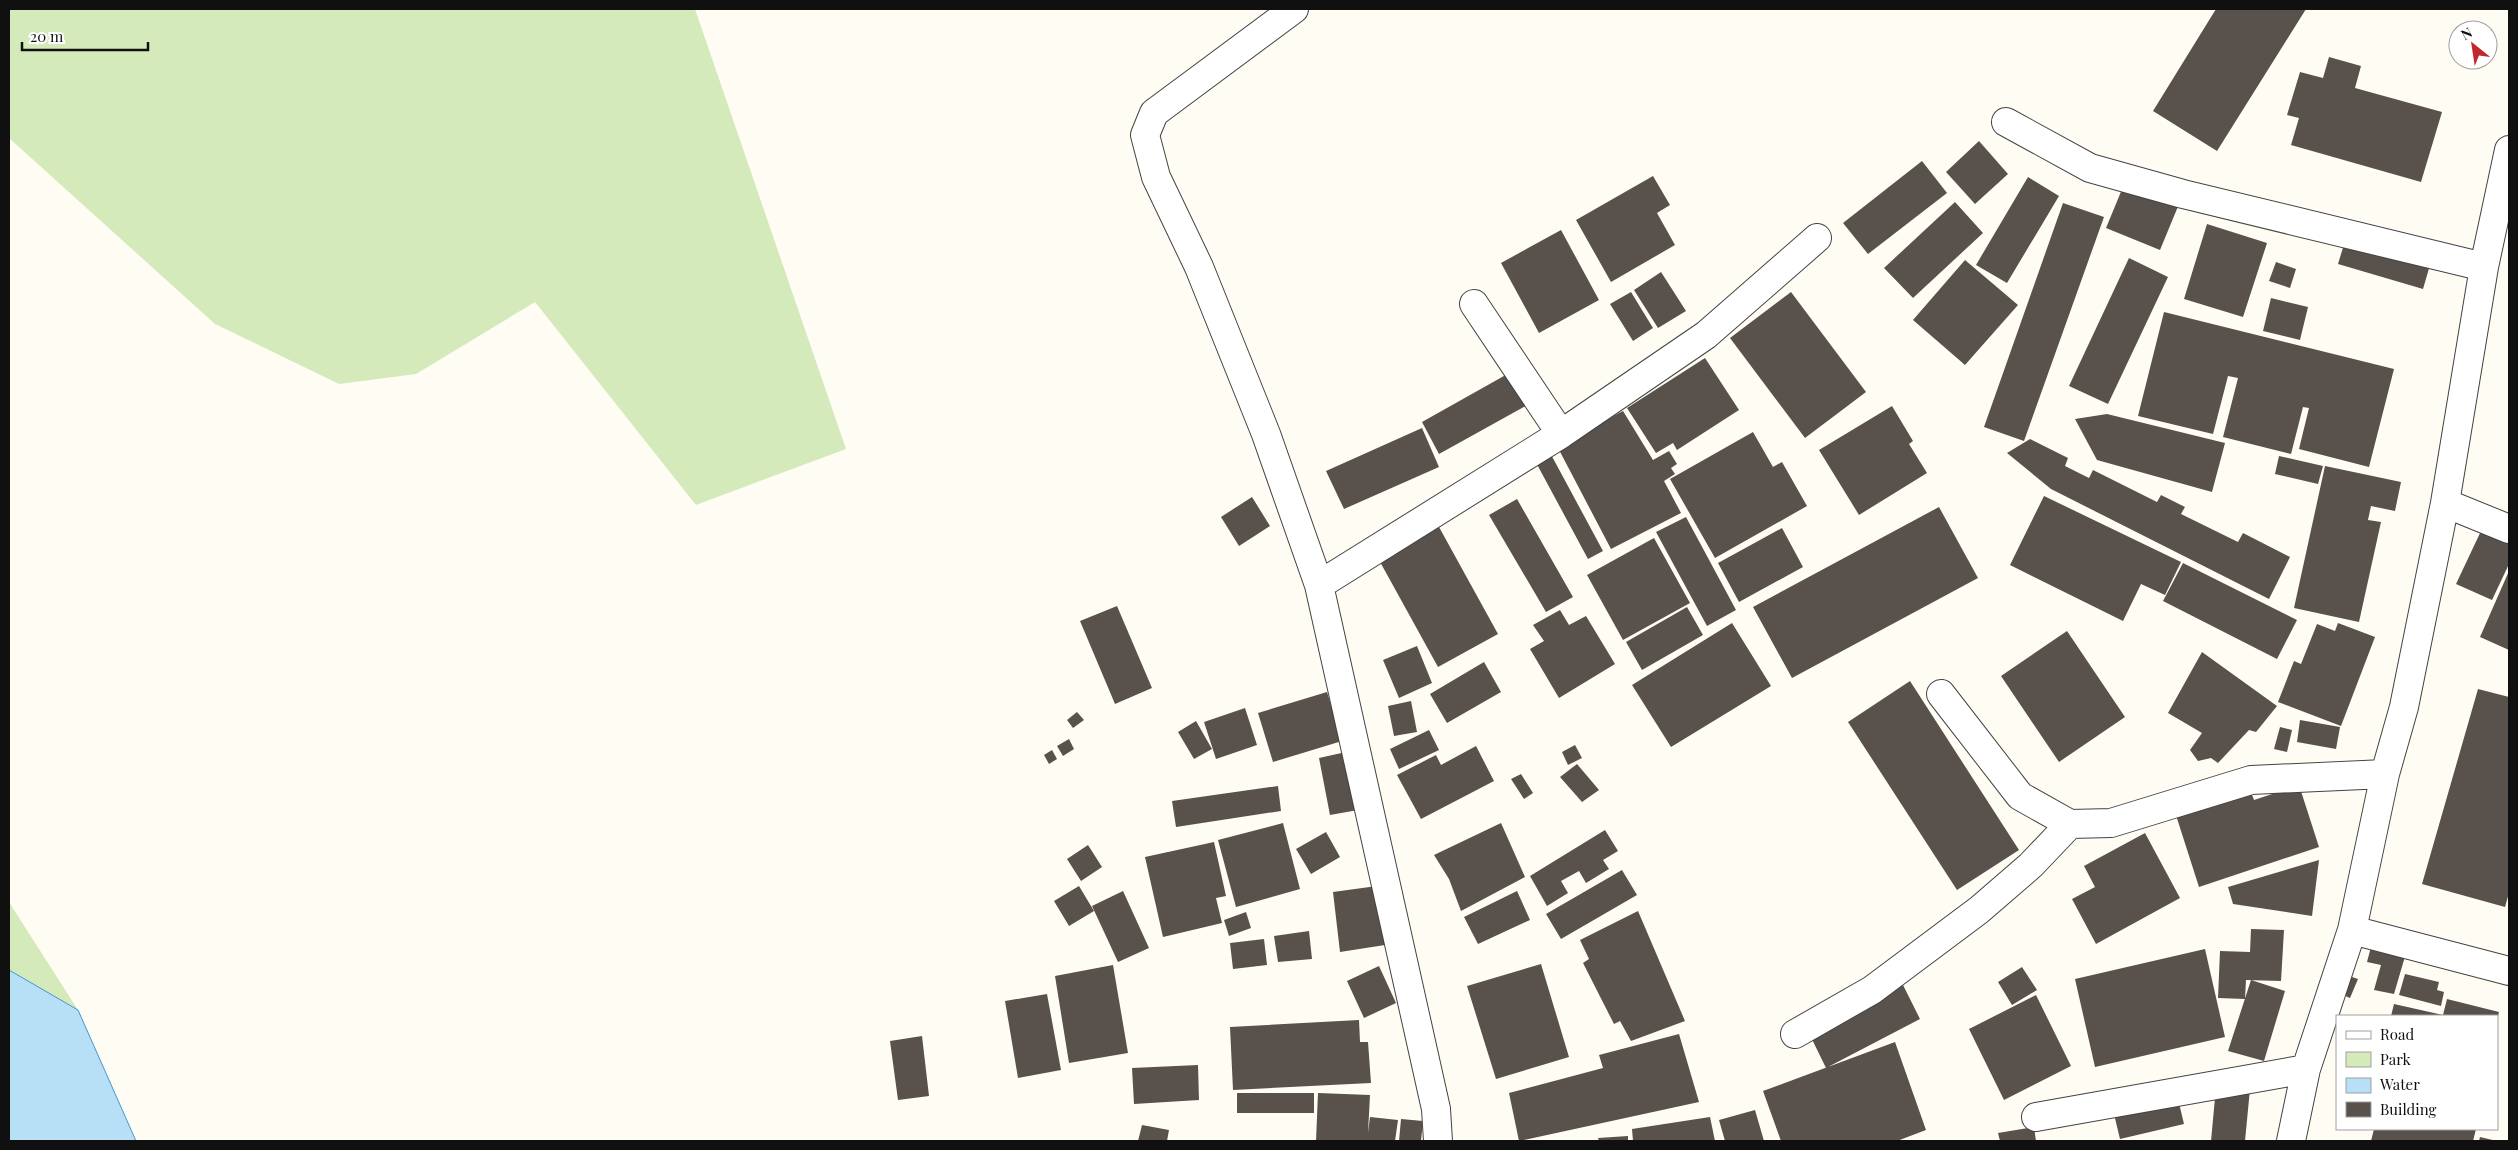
<svg xmlns="http://www.w3.org/2000/svg" width="2518" height="1150" viewBox="0 0 2518 1150" font-family="'Playfair Display',serif">
<rect width="100%" height="100%" fill="#fffcf3"/>
<path fill="#d5eabb" d="M9,9h686l151,440 -150,56 -161,-203 -119,72 -77,10 -124,-60 -206,-186z
M9,902l69,108 -69,-40z"/>
<path fill="#b7e0f7" stroke="#3e97ce" d="M9,970l69,40 58,131h-127z"/>
<path fill="#59514c" d="M2216,9h90l-89,142 -64,-40z
M2329,57l32,9 -6,22 87,24 -21,70 -130,-37 8,-27 -12,-3 13,-43 23,6z
M1979,141l29,33 -33,30 -29,-32z
M1922,161l25,32 -79,61 -25,-31z
M1653,176l17,29 -13,8 18,32 -64,37 -35,-62z
M2028,177l31,19 -52,87 -31,-18z
M2125,182l54,22 -19,46 -54,-22z
M1955,202l28,31 -70,65 -29,-30z
M2063,203l41,14 -80,224 -40,-14z
M2207,224l60,19 -24,74 -59,-18z
M1561,230l38,70 -60,33 -38,-70z
M2345,241l85,24 -7,24 -85,-25z
M2129,258l39,19 -60,127 -39,-18z
M1965,260l53,45 -53,60 -52,-45z
M2276,262l20,7 -6,19 -21,-7z
M1661,272l25,39 -28,17 -24,-38z
M1631,292l22,36 -20,13 -23,-37z
M1791,292l75,100 -61,46 -75,-100z
M2271,298l37,9 -8,33 -37,-9z
M2164,312l230,57 -25,98 -70,-18 10,-41 -6,-1 -12,47 -68,-17 15,-59 -10,-2 -15,58 -75,-18z
M1705,358l34,52 -62,40 -4,-7 -17,10 -29,-45z
M1511,372l18,32 -90,50 -17,-32z
M1892,406l21,35 -4,3 18,29 -68,42 -40,-65z
M1623,411l30,49 16,-9 8,13 -6,4 4,6 -11,7 17,32 -70,36 -54,-103z
M2107,414l118,29 -13,49 -115,-32 -22,-41z
M1422,428l17,39 -95,42 -18,-38z
M1753,432l20,35 9,-5 25,44 -92,52 -45,-79z
M2030,439l38,19 -3,8 24,12 4,-8 64,32 4,-7 24,12 -4,7 57,28 5,-9 47,24 -21,42 -218,-110 -44,-36z
M1548,449l55,102 -15,8 -55,-102z
M2279,456l44,10 -5,18 -43,-10z
M2325,466l76,16 -6,29 -24,-5 -3,14 13,2 -22,100 -65,-14z
M2044,496l137,66 -16,33 -24,-11 -18,37 -113,-56z
M1252,497l18,29 -31,20 -18,-29z
M1517,499l56,98 -27,15 -57,-97z
M1939,507l39,71 -186,100 -39,-71z
M1686,517l50,93 -29,16 -51,-94z
M1439,527l59,107 -60,33 -59,-107z
M1782,528l21,39 -64,35 -21,-39z
M2481,531l28,13v20l-17,36 -36,-16z
M1654,538l36,65 -67,37 -36,-65z
M2183,563l114,57 -20,39 -114,-58z
M2509,571v79l-29,-13z
M1117,606l35,82 -37,16 -35,-83z
M1687,607l16,28 -61,35 -16,-28z
M1560,610l9,15 17,-9 29,48 -56,34 -29,-49 14,-8 -11,-16z
M1732,623l39,63 -100,61 -39,-62z
M2338,623l37,14 -34,89 -63,-24 16,-41 7,3 16,-40 18,7z
M2067,631l58,86 -66,45 -58,-86z
M1417,646l15,37 -33,15 -16,-38z
M2202,652l75,54 -21,26 -7,-2 -31,33 -7,-5 -13,3 -8,-11 12,-17 -34,-20z
M1484,662l17,30 -54,31 -17,-29z
M1910,681l109,169 -62,40 -109,-168z
M2478,689l31,8v196l-4,14 -83,-23z
M1327,692l15,49 -69,21 -15,-49z
M1411,701l6,31 -23,4 -6,-30z
M1245,708l12,37 -41,14 -12,-37z
M1077,712l7,8 -11,8 -6,-8z
M2300,720l40,7 -4,22 -39,-7z
M1196,721l16,28 -18,10 -16,-27z
M2280,727l12,3 -5,22 -13,-3z
M1429,730l10,20 -40,19 -9,-20z
M1069,739l5,10 -11,7 -6,-10z
M1575,745l7,13 -14,7 -6,-13z
M1476,746l18,35 -73,38 -24,-44 39,-20 5,10z
M1052,750l5,9 -8,5 -5,-9z
M1346,752l12,58 -28,5 -11,-57z
M1577,764l22,26 -17,12 -22,-25z
M1521,774l12,19 -9,6 -13,-20z
M2248,784l6,16 45,-15 20,62 -120,40 -25,-78z
M1278,786l3,25 -105,16 -4,-26z
M1283,823l17,66 -64,18 -18,-67z
M1501,823l24,54 -64,34 -12,-32 -15,-24z
M1605,830l13,21 -15,9 6,9 -23,14 -7,-12 -18,10 7,12 -21,13 -17,-30z
M1326,832l14,25 -29,17 -15,-25z
M2145,833l35,65 -84,46 -24,-45 23,-12 -11,-21z
M1214,842l12,54 -10,2 6,25 -59,14 -18,-80z
M1088,845l14,22 -21,14 -14,-22z
M2319,860l-7,56 -79,-12 -5,-17z
M1622,870l15,25 -76,44 -15,-25z
M1079,886l15,25 -25,15 -15,-25z
M1377,886l8,59 -45,7 -7,-60z
M1123,891l26,57 -31,14 -26,-56z
M1517,891l13,29 -52,24 -14,-27z
M1638,911l47,110 -54,20 -11,-20 -6,3 -31,-61 6,-4 -9,-19z
M1246,912l5,16 -22,8 -5,-16z
M2251,929l33,1 -3,51 -35,-1 -1,19 -27,-1 2,-47 30,1z
M1309,931l3,28 -34,3 -4,-26z
M1264,939l3,26 -34,4 -3,-26z
M2372,943l34,10 -12,41 -20,-4 7,-25 -14,-3z
M2205,949l20,88 -130,30 -20,-88z
M1541,964l28,93 -73,22 -29,-93z
M1113,965l15,88 -59,10 -14,-87z
M1379,966l17,37 -32,15 -17,-37z
M2022,967l15,23 -25,15 -14,-23z
M2343,974l15,5 -8,19 -14,-6z
M2405,974l34,8 -2,8 7,2 -3,14 -42,-11z
M2251,980l34,11 -21,70 -36,-10z
M1902,983l18,36 -94,49 -18,-37z
M1047,994l14,76 -43,8 -13,-77z
M2036,995l35,71 -67,34 -35,-71z
M2447,999l52,13 -1,4h-107l3,-12 49,11z
M1359,1020l1,22h8l3,41 -138,7 -3,-63z
M1679,1034l20,68 -180,39 -10,-48 94,-25 -4,-13z
M922,1036l7,60 -31,4 -8,-59z
M1895,1042l31,88 -29,11h-116l-18,-50z
M1198,1065l1,35 -65,4 -2,-36z
M2216,1087l34,2 -5,52h-34z
M1237,1093h77v20h-77z
M1318,1093l52,2 -2,38 2,-16 28,3 -3,21h-79z
M2178,1099l6,25 -64,15 -6,-25z
M1755,1110l9,31h-39l-6,-21z
M1710,1117l5,24h-82l-1,-12z
M1401,1119l22,2 -2,20h-22z
M1142,1125l27,5 -2,11h-29z
M2034,1127l2,14h-36l-2,-8z
M2374,1129h102l-3,12h-102z
M1628,1136v5h-29l-1,-3z
M2480,1137l17,4h-18z"/>
<g fill="none" stroke-linecap="round" stroke-linejoin="round">
<g stroke="#434343" stroke-width="30">
<path id="minor" d="M1294,9l-140,104 -9,22 11,42 43,90 67,167 53,151 117,524 2,32
M2006,122l84,46 93,26 301,73
M1474,304l87,130
M2445,503l64,26
M1319,585l242,-151 145,-99 111,-97
M1941,694l79,102 50,28 41,-1 140,-43 134,-6
M2352,930l157,41
M1795,1034l77,-44 107,-80 52,-45 39,-41
M2036,1117l270,-48
M2291,1141l15,-72 46,-139 33,-156 19,-67 41,-204 39,-236 25,-117"/>
</g>
<use href="#minor" stroke="#fff" stroke-width="28"/>
</g>
<rect width="2518" height="1150" fill="none" stroke="#101010" stroke-width="20"/>
<rect x="2336" y="1015" width="162" height="115" fill="#ffffff" stroke="#9f9f9f"/>
<rect x="2346" y="1031" width="25" height="8" fill="#ffffff" stroke="#9f9f9f"/>
<text x="2380" y="1040" font-size="15" fill="#101010">Road</text>
<rect x="2346" y="1052" width="25" height="15" fill="#d5eabb" stroke="#9f9f9f"/>
<text x="2380" y="1065" font-size="15" fill="#101010">Park</text>
<rect x="2346" y="1078" width="25" height="15" fill="#b7e0f7" stroke="#9f9f9f"/>
<text x="2380" y="1090" font-size="15" fill="#101010">Water</text>
<rect x="2346" y="1102" width="25" height="15" fill="#59514c" stroke="#9f9f9f"/>
<text x="2380" y="1115" font-size="15" fill="#101010">Building</text>
<g transform="translate(2473 45) rotate(330)"><circle r="24" fill="#ffffff" stroke="#9f9f9f"/>
<path d="M0-4L9 19L0 12L-9 19Z" fill="#c22630"/>
<text y="-8" font-size="14" font-weight="bold" text-anchor="middle" fill="#101010">N</text>
</g>
<path d="M22 42v8h126v-8" fill="none" stroke="#101010" stroke-width="2.5"/>
<text x="30" y="42" font-size="15" fill="#101010" stroke="#ffffff" stroke-width="4" paint-order="stroke">20 m</text>
</svg>
